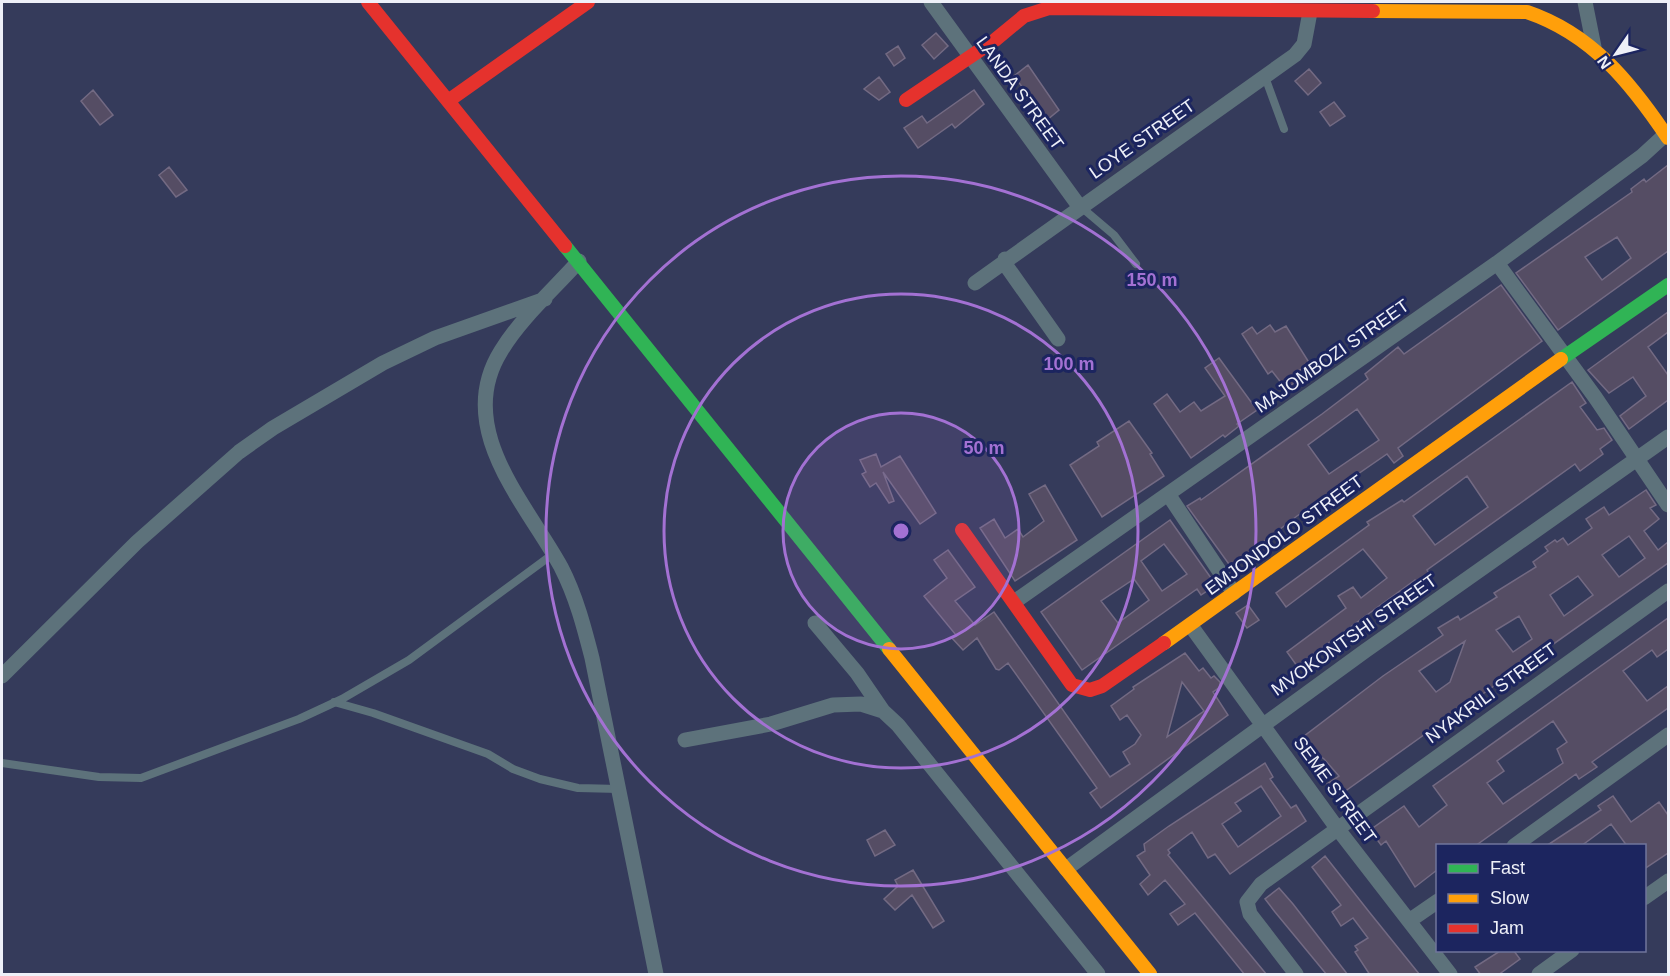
<svg xmlns="http://www.w3.org/2000/svg" width="1670" height="976" viewBox="0 0 1670 976" font-family="Arial,sans-serif">
<rect width="100%" height="100%" fill="#353b5b"/>
<path fill="#554d64" stroke="#736a83" stroke-width="1.5" fill-rule="evenodd" d="M936,33l12,13 -14,13 -12,-14z
M898,46l7,12 -11,8 -8,-12z
M1028,65l31,45 -12,10 -33,-44z
M1309,69l12,14 -13,12 -13,-14z
M879,77l11,15 -11,8 -15,-11z
M93,90l20,25 -13,10 -19,-24z
M974,90l10,14 -29,24 -3,-4 -34,24 -14,-20 18,-12 5,7z
M1334,102l11,14 -15,10 -10,-14z
M1668,165v86l-110,79 -42,-57 116,-81 -1,-3 13,-10 2,3zM1617,237l14,21 -29,22 -17,-23z
M169,167l18,23 -11,7 -17,-22z
M1501,285l41,56 -144,107 5,8 -9,7 -7,-9 -90,62 -66,51 -44,-61 13,-8 1,2 121,-86 46,-35 -3,-5 33,-27 6,7zM1357,409l22,31 -50,34 -21,-29z
M1668,312v20l-20,15 20,28v25l-39,29 -9,-13 26,-20 -13,-19 -24,16 -21,-23z
M1270,325l5,7 11,-6 24,38 -15,9 4,6 -13,10 -14,-18 -4,3 -26,-40 10,-7 5,7z
M1219,358l38,52 -20,14 2,2 -14,11 -2,-2 -32,23 -37,-54 13,-10 13,18 14,-10 7,9 24,-15 -20,-28z
M1572,382l14,21 -6,4 17,23 7,-2 8,12 -12,9 3,5 -23,17 -5,-7 -148,106 4,6 -12,9 -4,-5 -118,86 -10,-14 59,-44 -8,-12 15,-9 8,11 26,-20 -24,-29 -77,58 -10,-14 93,-68 -2,-3 35,-22 2,2zM1467,476l21,31 -53,38 -22,-29z
M1129,421l23,32 -2,1 14,22 -62,41 -32,-52 29,-19 -2,-4z
M876,454l5,13 19,-11 36,57 -16,11 -37,-52 11,29 -5,2 -13,-20 -6,4 -8,-13 4,-2 -6,-12z
M1045,485l32,55 -62,41 -35,-53 14,-9 11,19 13,-9 5,8 21,-16 -15,-27z
M1646,490l10,15 -6,3 9,11 -15,12 14,19 10,-8v21l-191,135 -21,15 2,3 -13,10 -3,-4 -105,75 -10,-13 12,-8 -15,-17 -11,-8 -4,3 -10,-14 84,-64 60,-41 -5,-7 20,-12 2,4 37,-23 -3,-4 42,-26 -3,-5 15,-11 -3,-4 10,-7 2,2 6,-4 5,7 24,-17 -6,-9 18,-12 5,8zM1629,536l16,22 -26,19 -17,-22zM1578,576l15,19 -29,21 -14,-21zM1519,616l13,23 -19,13 -17,-22zM1465,641l-15,41 -14,10 -17,-21z
M1170,520l46,65 -15,10 -4,-6 -115,81 -41,-58zM1164,544l23,30 -25,17 -21,-30zM1134,579l15,21 -31,23 -17,-22z
M948,550l27,37 -20,14 20,24 19,-13 116,165 20,-13 -7,-12 12,-8 6,-9 -14,-20 -7,5 -9,-14 23,-17 -1,-2 52,-34 14,18 4,-3 8,10 3,-2 6,6v5l-7,5 15,23 -127,93 -11,-15 7,-5 -89,-125 -9,7 -3,-1 -19,-31 -14,12 -11,-12 4,-3 -32,-39 23,-18 -13,-18zM1182,682l22,29 -37,26z
M1248,605l11,15 -12,8 -11,-15z
M1668,618v31l-11,8 -5,-7 -29,21 24,30 21,-15v22l-76,54 5,5 -18,12 -3,-5 -101,72h-38v24l-22,17 -29,-46 -5,4 -11,-15 34,-24 15,21 28,-22 -14,-19zM1553,721l14,21 -10,7 6,14 -60,41 -16,-21 17,-12 -7,-10z
M1265,763l8,14 -3,2 21,29 5,-3 10,16 -76,53 -15,-20 -7,4 -16,-26 -24,18 2,3 -2,2 99,120h-22l-50,-62 -17,12 -8,-11 15,-10 -20,-24 -17,15 -8,-11 10,-9 -13,-19 8,-5 -1,-7 25,-18zM1261,786l20,30 -43,31 -16,-23 19,-13 -6,-8z
M1613,796l18,26 28,-20 9,13v38l-24,16v-23h-17l-16,-22 -30,22h-35l55,-36 -3,-4z
M885,830l10,15 -20,11 -8,-16z
M1325,856l45,57 50,62h-50l-15,-23 3,-2 -3,-4 13,-8 -15,-20 -12,8 -9,-14 9,-7 -29,-38z
M913,870l31,51 -11,7 -21,-33 -17,15 -11,-11 14,-13 -3,-6z
M1279,888l14,16 55,71h-21l-52,-63 -10,-13z
M1500,951h14l6,8 -22,16h-17l-6,-8z"/>
<g fill="none" stroke-linecap="round" stroke-linejoin="round">
<path stroke="#5d727b" stroke-width="8" d="M1265,77l19,52
M1081,207l33,28 22,29
M334,702l39,11 115,41 25,15 27,10 38,9 41,1
M2,763l97,14 42,1 158,-59 43,-20 67,-39 144,-106"/>
<path stroke="#5d727b" stroke-width="15" d="M931,2l148,204
M1585,2l9,45
M1005,259v5l53,75
M579,261c-26,29 -58,57 -78,90 -48,77 25,152 60,216 15,29 23,60 31,91l64,316
M1497,263l98,134 73,108
M975,283l320,-228 9,-11 6,-32
M1168,494l66,99
M1014,602l483,-339 145,-107 24,-22
M815,623l42,50 26,38
M1191,626l146,202 113,146
M2,676l135,-134 102,-90 34,-24 110,-65 52,-25 110,-39
M685,740l86,-16 62,-19 28,-1 22,7 15,14 200,249
M1514,846l154,-111
M1066,869l299,-218 303,-214
M1644,898l24,-17
M1409,921l29,-20
M1296,974l-46,-60 -3,-12 14,-18 407,-293
M1539,974l33,-24"/>
<path stroke="#30b455" stroke-width="14" d="M565,246l324,403
M1561,359l107,-74"/>
<path stroke="#ff9f0a" stroke-width="14" d="M1373,11l154,1c65,22 104,71 141,126
M1164,643l397,-284
M889,649l261,325"/>
<path stroke="#e5322d" stroke-width="14" d="M368,2l197,244
M906,100l89,-60 29,-24 25,-8 324,3
M448,101l140,-99
M962,530l110,155 18,5 12,-4 62,-43"/>
</g>
<circle cx="901" cy="531" r="118" fill="#a371d3" fill-opacity=".12"/>
<g fill="none" stroke="#a371d3" stroke-width="3">
<circle cx="901" cy="531" r="118"/>
<circle cx="901" cy="531" r="237"/>
<circle cx="901" cy="531" r="355"/>
</g>
<g text-anchor="middle" dominant-baseline="central" stroke-width="6" stroke-linejoin="round" paint-order="stroke">
<g font-size="18" fill="#eef0f8" stroke="#1c255f">
<text transform="translate(1020 93) rotate(54)">LANDA STREET</text>
<text transform="translate(1142 139) rotate(-35)">LOYE STREET</text>
<text transform="translate(1332 356) rotate(-35)">MAJOMBOZI STREET</text>
<text transform="translate(1284 535) rotate(-36)">EMJONDOLO STREET</text>
<text transform="translate(1354 635) rotate(-35)">MVOKONTSHI STREET</text>
<text transform="translate(1491 693) rotate(-36)">NYAKRILI STREET</text>
<text transform="translate(1335 790) rotate(54)">SEME STREET</text>
</g>
</g>
<circle cx="901" cy="531" r="9" fill="#a371d3" stroke="#1c255f" stroke-width="3"/>
<g font-size="18" text-anchor="middle" font-weight="bold" fill="#a371d3" stroke="#1c255f" stroke-width="6" stroke-linejoin="round" paint-order="stroke">
<text x="1152" y="286">150 m</text>
<text x="1069" y="370">100 m</text>
<text x="984" y="454">50 m</text>
</g>
<rect width="1670" height="976" fill="none" stroke="#eef0f8" stroke-width="6"/>
<rect x="1436" y="844" width="210" height="108" fill="#1c255f" stroke="#70769c" stroke-width="1.5"/>
<rect x="1448" y="864" width="30" height="9" fill="#30b455" stroke="#70769c" stroke-width="1.5"/>
<text x="1490" y="874" font-size="18" fill="#eef0f8">Fast</text>
<rect x="1448" y="894" width="30" height="9" fill="#ff9f0a" stroke="#70769c" stroke-width="1.5"/>
<text x="1490" y="904" font-size="18" fill="#eef0f8">Slow</text>
<rect x="1448" y="924" width="30" height="9" fill="#e5322d" stroke="#70769c" stroke-width="1.5"/>
<text x="1490" y="934" font-size="18" fill="#eef0f8">Jam</text>
<g transform="translate(1616 54) rotate(235)" stroke="#1c255f" stroke-width="4.5" paint-order="stroke">
<path d="M0-4.5L10 22L0 15L-10 22Z" fill="#eef0f8"/>
<text y="-9" font-size="16" font-weight="bold" text-anchor="middle" fill="#eef0f8">N</text>
</g>
</svg>
